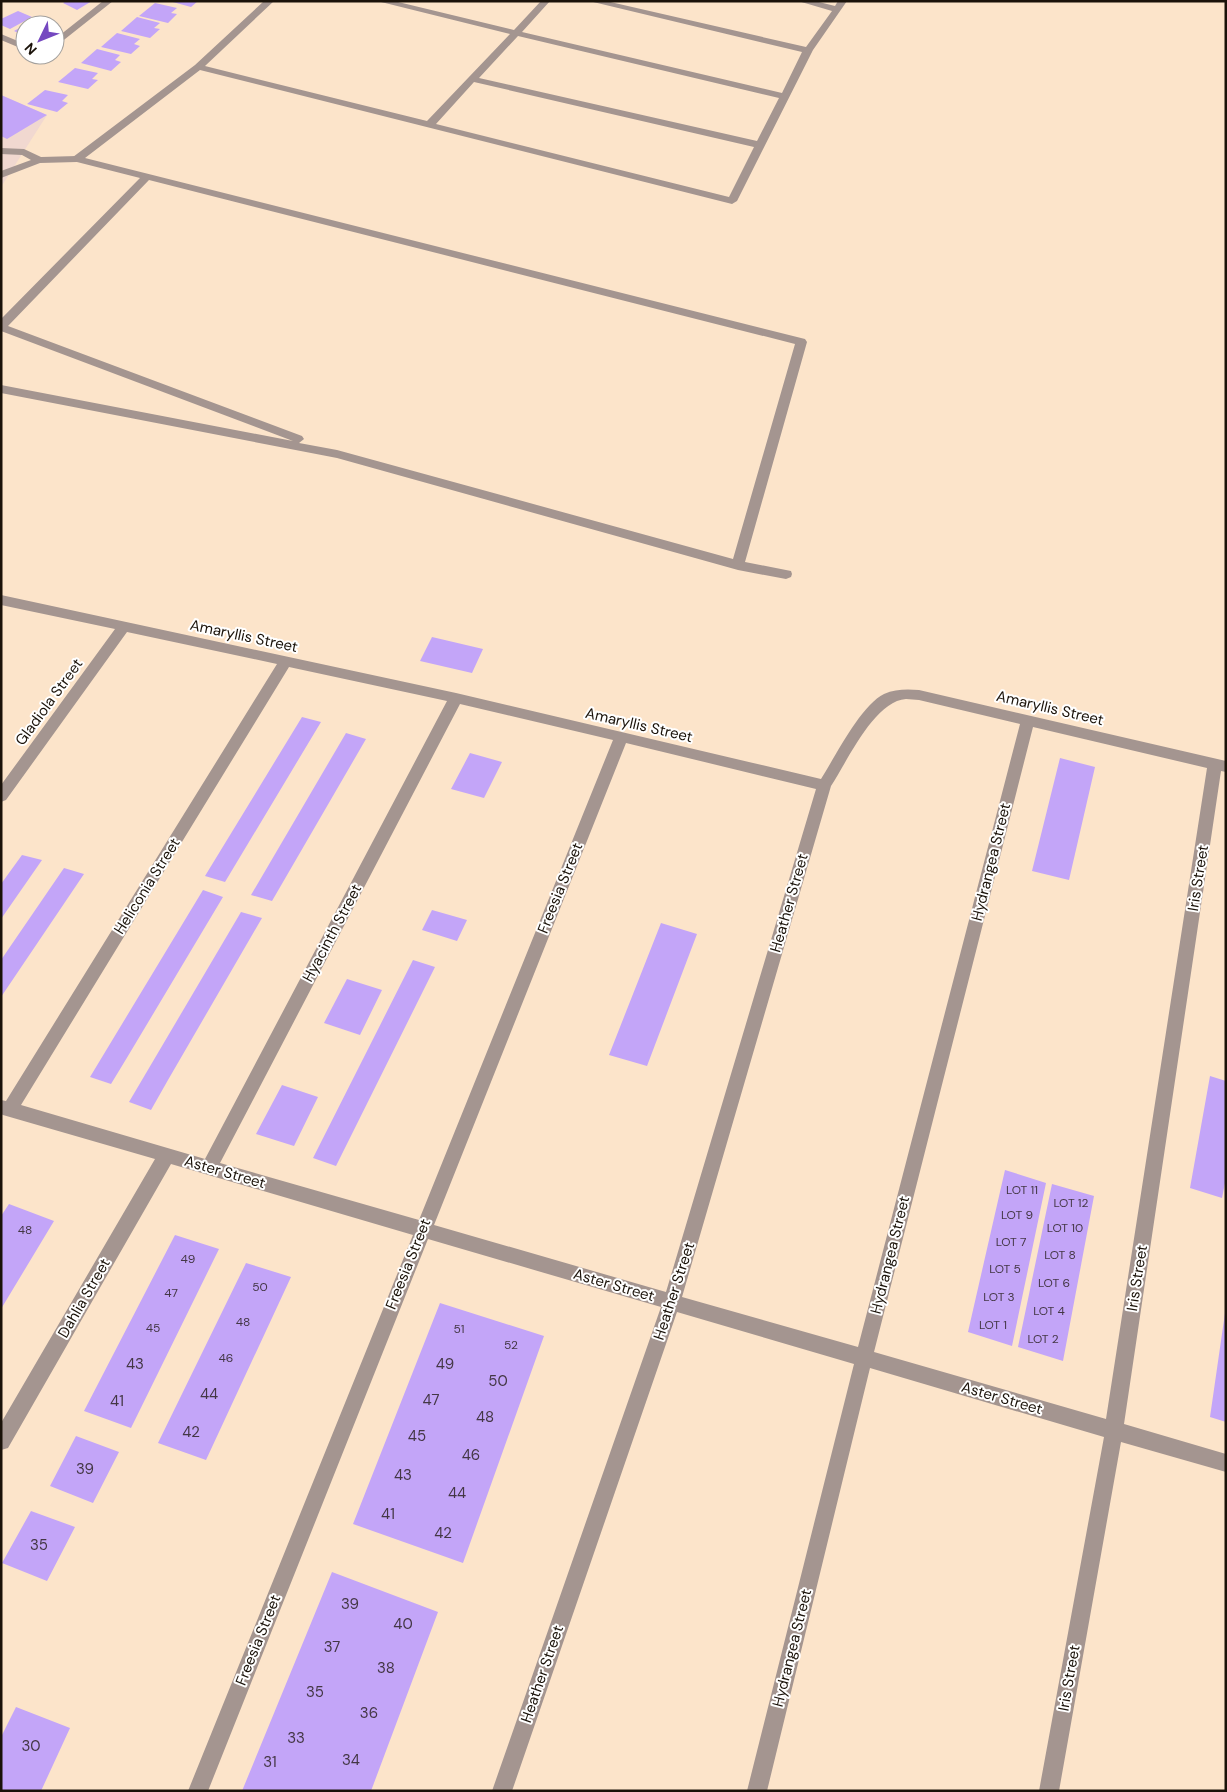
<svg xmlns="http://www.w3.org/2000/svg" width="1227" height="1792" viewBox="0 0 1227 1792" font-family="'DM Sans',sans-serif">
<rect width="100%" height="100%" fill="#fce4ca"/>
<path fill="#f1d8d0" d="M1,95l46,20 -46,72z"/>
<path fill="#c3a5f8" d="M66,1h26l-15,9 -14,-7z
M169,1h29l-7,6z
M155,3l22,5 -6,5 6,1 -9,9 -29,-7z
M18,11l14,6 -22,12 -9,-4v-6z
M137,17l23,6 -6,5 6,1 -10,9 -29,-7z
M36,19l12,6h-23v11l-11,-5z
M117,33l23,6 -6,5 6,2 -9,8 -30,-7z
M97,49l23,6 -5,5 6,2 -10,9 -30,-8z
M75,68l23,5 -6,6 6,1 -10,9 -30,-7z
M45,90l23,5 -6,6 6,2 -11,9 -30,-8z
M1,95l46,20 -40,24 -6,-3z
M432,637l51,12 -11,24 -52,-12z
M302,717l19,5 -96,160 -20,-6z
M346,733l20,6 -94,162 -21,-6z
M470,753l32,9 -18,36 -33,-9z
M1060,758l35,9 -26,113 -37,-9z
M22,855l20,5 -41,59v-35z
M64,868l20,6 -83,123v-37z
M203,890l20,7 -95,159 -17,28 -21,-7z
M432,910l35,10 -10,21 -35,-11z
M241,912l21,6 -94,162 -17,30 -22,-8z
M661,923l36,11 -50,132 -38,-11z
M413,960l22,7 -99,199 -23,-8z
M347,979l35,11 -22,45 -36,-12z
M1210,1076l16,5v97l-4,20 -32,-10z
M282,1085l36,12 -24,49 -38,-12z
M1005,1170l41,13 -34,163 -44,-14z
M1052,1184l42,12 -31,165 -45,-14z
M9,1204l45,17 -53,88v-93z
M175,1235l44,14 -88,179 -47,-17z
M246,1263l45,14 -85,183 -48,-17z
M440,1303l104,33 -81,227 -110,-39z
M1225,1313h1v109l-16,-5z
M76,1436l43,16 -26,51 -43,-17z
M31,1511l44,16 -28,54 -45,-18z
M332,1572l106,40 -67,179h-129z
M16,1707l54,21 -29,63h-40v-54z"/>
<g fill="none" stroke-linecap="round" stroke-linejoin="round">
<path fill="#a49590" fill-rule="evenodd" d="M1,148l23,1 17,8 36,-1 5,3 -5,3 -37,1 -39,15v-7l30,-11 -9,-5 -21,-1z"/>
<path fill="#a49590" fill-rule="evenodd" d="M103,1h10l-58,46v-8z
M264,1h10l-69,65 222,55 83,-87 -133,-33h17l120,29 27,-29h9l-28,31 260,61 20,-41 -213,-51h17l200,46 26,-36 -34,-10h17l20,5 3,-5h9l-34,49 -76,151 -5,3 -532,-134 -115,88 720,181 2,3 -62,220 46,9 1,3 -1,3 -5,2 -48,-9 -401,-112 -336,-65v-8l292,56 -292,-110v-12l139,-141 -67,-17v-4l122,-92zM518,36l261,62 -22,43 -278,-63zM474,82l280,65 -25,50 -293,-73zM149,180l646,164 -62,215 -396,-109 -38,-7 5,-4 -2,-3 -294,-110z
M1,34l24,10v6l-24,-10z
M1,595l455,98 365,86c14,-22 40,-74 63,-85 11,-5 23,-5 35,-4l307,71v11l-5,-1 -97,653 102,30v18l-105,-30 -62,349h-20l65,-354 -234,-69 -103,423h-20l107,-427 -177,-52 -165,479h-20l169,-484 -233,-68 -220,552h-20l225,-556 -242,-71 -163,284 -7,2v-27l154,-264 -152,-44 -2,-1v-14l5,1 271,-437 -150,-32 -121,168 -5,2v-17l114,-156 -114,-24zM289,667l158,34 -242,458 -184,-54zM906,699l13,1 101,24 -162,623 -176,-50 149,-511c16,-24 43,-85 75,-87zM460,704l153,36 -194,480 -199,-57zM1033,727l174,41 -101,651 -232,-67zM626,743l190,46 -150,503 -232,-67z"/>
</g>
<g text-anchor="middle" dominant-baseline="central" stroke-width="4" stroke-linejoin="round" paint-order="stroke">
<g font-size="12" fill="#443745">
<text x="1022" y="1190">LOT 11</text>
<text x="1071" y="1203">LOT 12</text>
<text x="1017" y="1215">LOT 9</text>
<text x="1065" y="1228">LOT 10</text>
<text x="25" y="1230">48</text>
<text x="1011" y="1242">LOT 7</text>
<text x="1060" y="1255">LOT 8</text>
<text x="188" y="1259">49</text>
<text x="1005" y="1269">LOT 5</text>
<text x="1054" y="1283">LOT 6</text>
<text x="260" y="1287">50</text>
<text x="171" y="1293">47</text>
<text x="999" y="1297">LOT 3</text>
<text x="1049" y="1311">LOT 4</text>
<text x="243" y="1322">48</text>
<text x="993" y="1325">LOT 1</text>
<text x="153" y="1328">45</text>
<text x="459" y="1329">51</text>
<text x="1043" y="1339">LOT 2</text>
<text x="511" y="1345">52</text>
<text x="226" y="1358">46</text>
</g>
<g font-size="15" fill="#1a1209" stroke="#fff">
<text transform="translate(244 636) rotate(12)">Amaryllis Street</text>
<text transform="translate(49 702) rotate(-54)">Gladiola Street</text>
<text transform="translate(1050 708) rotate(13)">Amaryllis Street</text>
<text transform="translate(639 725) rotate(13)">Amaryllis Street</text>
<text transform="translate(991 862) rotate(-76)">Hydrangea Street</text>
<text transform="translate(1198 878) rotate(-81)">Iris Street</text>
<text transform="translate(147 886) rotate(-58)">Heliconia Street</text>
<text transform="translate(560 888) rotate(-68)">Freesia Street</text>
<text transform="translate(789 903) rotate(-74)">Heather Street</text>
<text transform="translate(332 933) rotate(-62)">Hyacinth Street</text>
<text transform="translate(225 1172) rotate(16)">Aster Street</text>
<text transform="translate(890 1255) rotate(-76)">Hydrangea Street</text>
<text transform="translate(408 1264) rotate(-68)">Freesia Street</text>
<text transform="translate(1137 1278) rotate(-81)">Iris Street</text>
<text transform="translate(614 1285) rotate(16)">Aster Street</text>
<text transform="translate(674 1291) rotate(-72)">Heather Street</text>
<text transform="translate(84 1298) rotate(-60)">Dahlia Street</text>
<text transform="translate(1002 1398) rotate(16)">Aster Street</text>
<text transform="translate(258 1640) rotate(-68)">Freesia Street</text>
<text transform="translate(792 1648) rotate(-76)">Hydrangea Street</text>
<text transform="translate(542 1674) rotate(-71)">Heather Street</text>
<text transform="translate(1069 1678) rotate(-80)">Iris Street</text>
</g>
<g font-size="15" fill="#443745">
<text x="135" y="1364">43</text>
<text x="445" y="1364">49</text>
<text x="498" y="1381">50</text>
<text x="209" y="1394">44</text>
<text x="431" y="1400">47</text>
<text x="117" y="1401">41</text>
<text x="485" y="1417">48</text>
<text x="191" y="1432">42</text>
<text x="417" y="1436">45</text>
<text x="471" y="1455">46</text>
<text x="85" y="1469">39</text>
<text x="403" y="1475">43</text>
<text x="457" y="1493">44</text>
<text x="388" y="1514">41</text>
<text x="443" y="1533">42</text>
<text x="39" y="1545">35</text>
<text x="350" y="1604">39</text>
<text x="403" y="1624">40</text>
<text x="332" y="1647">37</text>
<text x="386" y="1668">38</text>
<text x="315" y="1692">35</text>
<text x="369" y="1713">36</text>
<text x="296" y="1738">33</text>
<text x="31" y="1746">30</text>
<text x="351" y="1760">34</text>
<text x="270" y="1762">31</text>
</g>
</g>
<rect width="1227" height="1792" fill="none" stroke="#1a1209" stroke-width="5"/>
<g transform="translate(40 40) rotate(227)"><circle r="24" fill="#ffffff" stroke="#a3a09d"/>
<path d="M0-4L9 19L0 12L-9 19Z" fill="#7548c0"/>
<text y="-8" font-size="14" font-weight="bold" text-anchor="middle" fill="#1a1209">N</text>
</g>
</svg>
